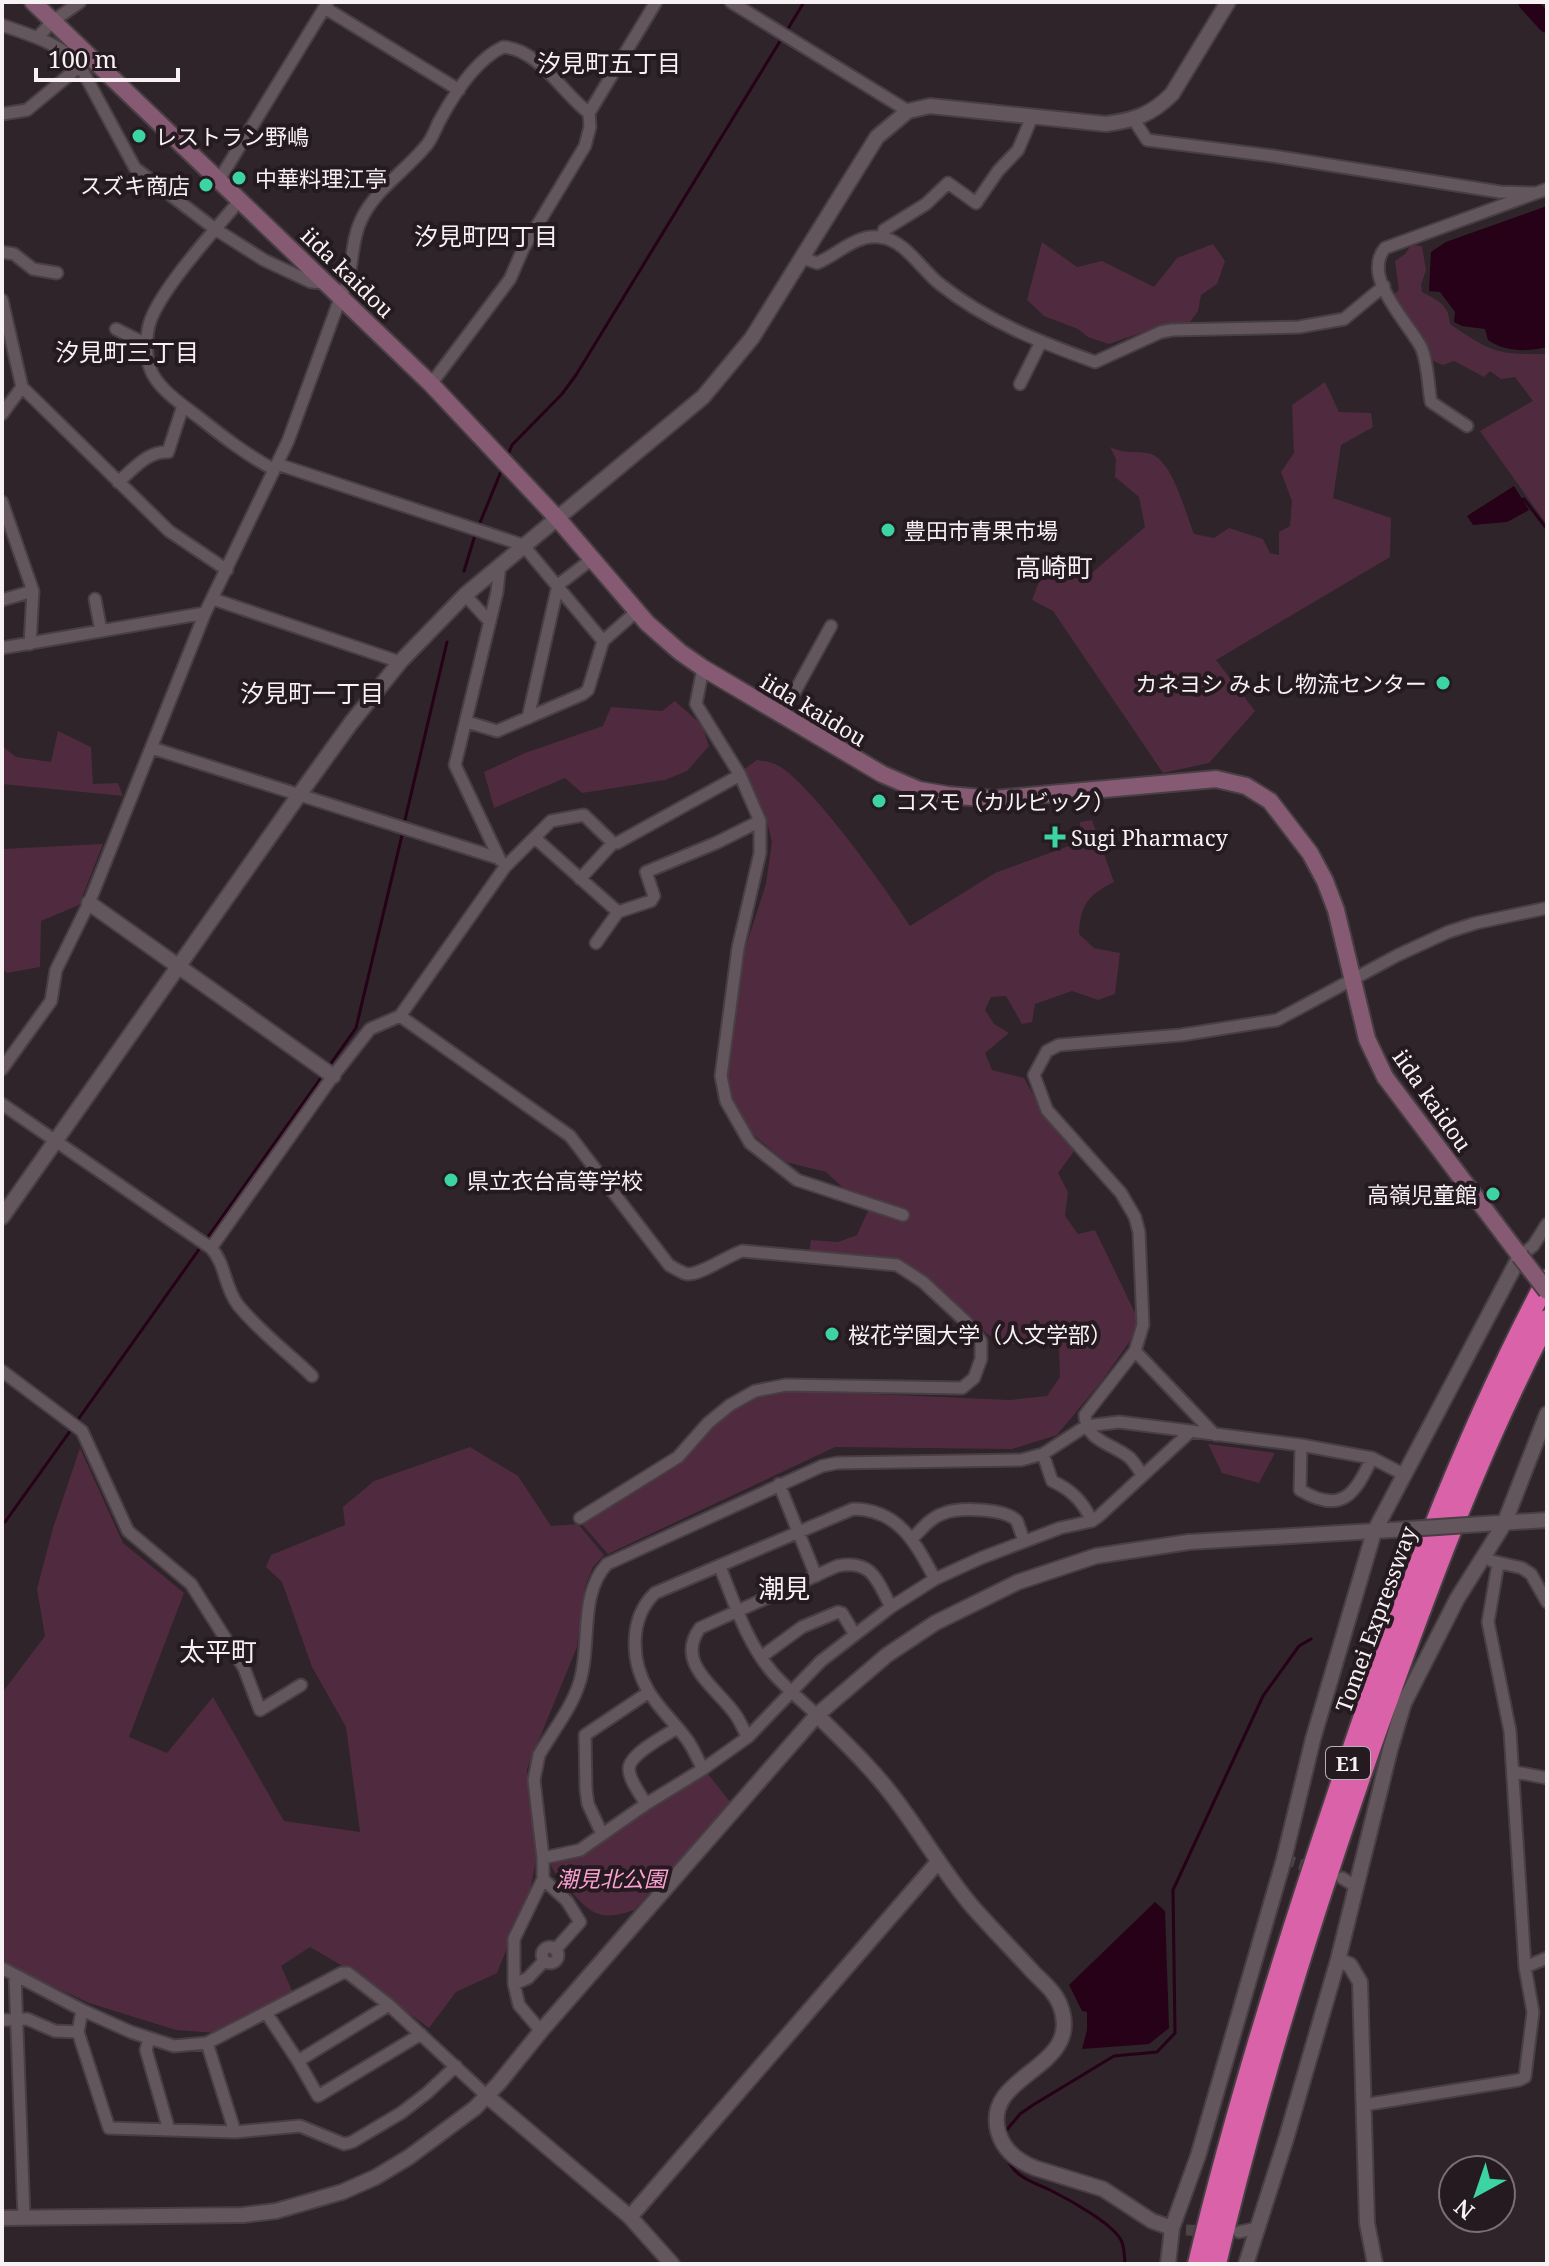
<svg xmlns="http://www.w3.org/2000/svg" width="1549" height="2266" viewBox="0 0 1549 2266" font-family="'Noto Serif','Noto Sans JP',serif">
<rect width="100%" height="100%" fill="#2e2429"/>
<path fill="#502b3f" d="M1042,242l35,25 25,-6 52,26 23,-29 36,-14 12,17 -8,23 -16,11 -3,16 -10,14 -39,5 -40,14 -21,-7 -10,-8 -34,-13 -17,-16z
M1411,245l11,1 4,24 -5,15 1,7c16,8 27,13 28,32 41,28 47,31 97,30v171l-67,-94 53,-30 -18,-24 -14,2 -11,-8 -6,6 -30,-16 -11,4 -10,-4 -9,-22 -31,-44 6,-5 -4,-29 10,-7z
M1325,382l14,30 32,1 2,14 -32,18 -8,53 58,20 -1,39 -174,103 39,51 -46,52 -46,10 -110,-162 -21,-11 13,-34 41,12 59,-51 -6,-30 -24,-20 1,-18 -6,-12c19,8 20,3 37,6 25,3 38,59 47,81l20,4 15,-10 34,11 7,14 9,2v-23l11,-6 2,-25 -11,-29 13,-19 -2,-48z
M675,701l27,24 7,21 -22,25 -22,9 -83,13 -17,-15 -71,30 -10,-36 41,-19 78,-27 8,-19 51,4z
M58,731l33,16 2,37 25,-1 5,13 -121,-12v-38l14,11 35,5z
M757,760c6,1 13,2 18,4 32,13 114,129 135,162l85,-53 85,-31v-20l12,-2 22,62c-26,13 -34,23 -35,52l15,14 26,5 -5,41 -17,6 -26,-9 -37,13 -3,18 -10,2 -16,-28 -15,1 -6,13 9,14 15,9 -24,20 7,17 32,8 20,36 31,36 -17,23 10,19 -3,24 13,18 17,-4 43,89 -8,22 -29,41 -44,53 -45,14 -177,-2 -227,107 -27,-31 98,-59 35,-40 20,-16 22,-14 27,-4 227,10 37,-4 13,-19 -1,-30 -59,-4 -28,-20 -47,-46 -29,-18 -87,-6 2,-13 27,2 19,-7 11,-24 -42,-39 -40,-10 -36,-30 -22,-42 -1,-44 17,-94 22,-68 6,-42 -7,-29 -22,-43z
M103,844l-24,61 -38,16 -1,46 -33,6 -5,-4v-120z
M1208,1444l67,9 -16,30 -37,-10z
M470,1447l48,29 33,50 27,-2 26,31 -11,12 -8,19 -8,61 -50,122 9,91 -6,31 -33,82 -41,19 -27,36 -83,-60 -36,-21 -29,19 12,27 -76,40 -41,-3 -87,-27 -78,-36 -9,-9v-265l43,-57 -8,-47 16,-61 27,-80 43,95 61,50 -55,144 38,16 46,-56 71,124 76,11 -14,-105 -34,-60 -30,-85 -16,-15 5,-12 74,-30 -2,-18 31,-26z
M708,1774l23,29 -97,107c-35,12 -43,4 -66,-22 -7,-8 -15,-15 -18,-26z"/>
<path fill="#260118" d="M1547,206v141c-21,5 -41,5 -59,-7l-3,-11 -23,-3 -8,-4 1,-10 -15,-20 -11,-1 2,-39 15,-10z
M1514,486l15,24 -22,12 -34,3 -6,-9z
M1155,1902l10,9 4,117 -20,16 -67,5 5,-19v-18l-5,-1 -13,-26z"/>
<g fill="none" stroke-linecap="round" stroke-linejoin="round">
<path stroke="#260118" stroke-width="3" d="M786,32l18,-30
M508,455l4,-10 50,-51 14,-19 206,-337
M1519,501l5,-2 23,30
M479,525l23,-56
M464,571l12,-39
M404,824l43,-182
M329,1066l27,-38 47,-197
M77,1421l246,-346
M5,1522l68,-95
M1005,2132l15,-18 13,-9 81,-49 43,-4 18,-19 -2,-143 90,-194 36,-50 12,-7
M1007,2158c7,19 26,24 43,32 18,9 62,33 71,50 4,8 3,15 4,24"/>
<path stroke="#260118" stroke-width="18" d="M1527,2l20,22"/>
<path stroke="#4c4347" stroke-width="11" stroke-dasharray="11 5.5" stroke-linecap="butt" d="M1284,1859l31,10
M1186,2230l24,1"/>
<g stroke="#483f44" stroke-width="15">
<path id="minor" d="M731,2l177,109
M325,8l134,82
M2,25c27,10 59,18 78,41l55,102 80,61 49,31 47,22 15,1
M37,38l16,-17 27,-19
M2,114l25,-4 53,-44
M1134,120l13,20 126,16 227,36 35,1
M219,180l109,-178
M240,200c-25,30 -75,84 -89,119 -5,12 -6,36 -1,49 6,19 31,36 47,48 24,19 48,38 76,53
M883,238l1,-8 42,-26 22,-21 28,20 22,-32 20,-21 14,-33
M2,252l12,2 19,15 24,4
M803,258l14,5c20,-8 39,-29 62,-26 26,2 43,34 62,48 47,37 99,57 154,77l66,-30 11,-2 127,-3 45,-8 40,-33
M2,300l20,87 147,144 58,39
M116,329l32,16
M431,384l79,-105 13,-30 62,-103 5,-19 -1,-14 67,-111
M1020,384l21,-42
M2,414l20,-27
M1467,426l-36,-24c-3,-17 -3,-40 -10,-55 -14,-26 -60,-70 -36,-99l162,-59
M277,464l246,81 80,96
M118,482c15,-12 29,-31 50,-30l15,-46
M2,502l31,89 -3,53
M465,595l25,27
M95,599l6,32
M213,599l187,63
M2,600l31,-9
M2,648l203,-35
M703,668l-7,36 44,71 20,46v32l-22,95 -17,128 5,25 24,42 47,37 106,35
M782,715l49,-89
M528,718l30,-133 34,-26
M467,722l30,9 86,-37 5,-4 15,-49 34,-30
M152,748l346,110
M535,838l83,74 -22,31
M500,860l-45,-95 42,-173 3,-28
M580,879l33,-36
M618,912l33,-11 3,-5 -8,-24 70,-29 44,-22
M400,1016l170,120 99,129c5,3 13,8 18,9 14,1 40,-18 55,-23l155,14 26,17 42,39 16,20v18l-7,19 -12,10 -176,-3 -31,6 -25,14 -22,18 -30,34 -98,61
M2,1069l49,-68 5,-31 33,-67 116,-290 83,-172 53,-145c14,-23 8,-51 20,-76 14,-30 43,-48 64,-73 7,-7 10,-18 15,-27 14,-26 35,-60 63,-73 36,2 59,46 86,66
M2,1104l209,144c15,16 13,39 27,57 21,26 50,48 74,71
M211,1248l122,-172 37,-47 30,-13 105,-149 46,-46 33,-6 29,28h4l123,-68
M1520,1256l13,-10 14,-22
M1135,1351l80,84
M2,1371l80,60 46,100 63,53 53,84 16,42 41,-25
M1301,1445l-1,45c42,25 55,4 72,-32
M1043,1454l9,27c20,9 31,21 40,40
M1142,1474c-4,-5 -8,-12 -12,-16 -18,-15 -44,-16 -45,-43l50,-64 8,-26 -4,-93 -4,-15 -14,-24 -74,-83 -13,-35 13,-24 12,-6 122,-10 96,-15 121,-65 50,-23 28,-9 71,-15
M779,1484l37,92
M912,1539c9,-9 18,-21 30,-25 16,-7 63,-6 75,7l7,20
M1492,1561l30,7 9,6 16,28
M1498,1564l-10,58 22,109 15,236 22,-9
M720,1567c14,35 27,76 52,105 14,16 30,29 45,43
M761,1657l41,-30 36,-15 4,1 12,20
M748,1737c-5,-8 -8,-16 -13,-23 -18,-26 -61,-51 -35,-86l137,-62c35,-7 40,14 54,41
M703,1769c-5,-9 -9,-19 -15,-28 -12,-17 -28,-31 -39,-49 -19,-31 -20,-74 6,-99l198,-84c46,0 63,35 82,70
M1515,1772l32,6
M646,1804c-5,-9 -17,-24 -17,-35 0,-15 36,-33 48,-41
M602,1834l-14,-30 -2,-14 -1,-55 64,-43
M543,1858l37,-8 66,-46 57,-35 45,-32 73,-76 70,-54 44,-28 46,-21 79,-30 32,-7 7,-5 91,-84
M1342,1878l15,9
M543,1879l24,22 13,21 -25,28
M542 1955a8 8 0 1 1 16 0a8 8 0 1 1-16 0Z
M2,1968l80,42 49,22 43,14 33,-3 135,-70h6l41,32 98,91
M15,1976l9,242
M514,1984l14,-6 16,-17
M82,2010l-4,22 31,96 126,4 65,-6 44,18 8,-2 49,-29 26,-20 29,-27
M267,2014l31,47 20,35 103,-62
M2,2020l25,-1 28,12 23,1
M541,2031l-22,-26 -5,-21v-45l29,-60v-21l-9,-78 5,-25c13,-23 32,-46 40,-71 13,-38 -1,-89 28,-120l215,-98 15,-3 184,-3 22,-6 43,-28 33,-4 182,23 71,13 31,16
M149,2039l-3,11 23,80
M207,2043l28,89
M298,2061l91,-56
M1363,2105l156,-25 6,-3 8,-65 -8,-45
M1239,2232l19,-4"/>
</g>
<g stroke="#483f44" stroke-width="18">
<path id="tertiary" d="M89,903l244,173
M2,1217l297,-422 52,-72 49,-61 65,-67 238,-198 49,-59 125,-201 31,-26 22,-5 176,18c29,-4 45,-9 66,-30l56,-92
M1483,1524l64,-4
M817,1715c26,26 53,51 75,80 28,36 49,74 79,110 20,23 42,45 62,67 10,10 22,20 27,33 25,65 -77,67 -62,126 5,19 19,30 37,37l68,21 49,32 20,7
M1338,1960l12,5 10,17 7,241 8,41
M487,2096l143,121 42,47
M630,2217l307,-354
M2,2218l241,-3 33,-4 66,-19 34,-15 33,-20 66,-49 24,-25 42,-52 276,-316 70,-60 48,-32 83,-41 78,-26 93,-14 219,-13
M1168,2264l4,-36 26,-72 86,-297 29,-120 61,-207 146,-276
M1246,2264l40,-125 52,-179 52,-210 14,-47 53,-104 47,-75 43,-110"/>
</g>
<g stroke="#483f44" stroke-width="20">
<path id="secondary" d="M33,2l398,382 127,135 89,104 33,29 23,16 179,106 37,16 29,5 46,4 222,-20 30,7 24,15 40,52 15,28 11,29 31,129 18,38 135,179"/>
</g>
<g stroke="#483f44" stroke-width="24">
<path id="motorway" d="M1198,2264c38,-159 87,-315 139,-469 59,-176 123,-351 210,-515
M1216,2264c41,-174 95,-346 154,-515 52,-146 105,-292 177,-429"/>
</g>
<use href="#minor" stroke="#63575d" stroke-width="11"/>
<use href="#tertiary" stroke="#63575d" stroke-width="14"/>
<use href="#secondary" stroke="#875a74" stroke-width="16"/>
<use href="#motorway" stroke="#da62a8" stroke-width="20"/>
<g stroke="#483f44" stroke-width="18" stroke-linecap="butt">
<path id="tertiary-bridge" d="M1408,1529l75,-5"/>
</g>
<g stroke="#483f44" stroke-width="20" stroke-linecap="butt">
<path id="secondary-bridge" d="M1520,1256l27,35"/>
</g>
<use href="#tertiary-bridge" stroke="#63575d" stroke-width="14"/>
<use href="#secondary-bridge" stroke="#875a74" stroke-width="16"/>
</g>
<g fill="#3dd4a3" stroke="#241a1f" stroke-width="3">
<circle cx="139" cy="136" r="8"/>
<circle cx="239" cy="178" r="8"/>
<circle cx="206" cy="185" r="8"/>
<circle cx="888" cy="530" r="8"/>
<circle cx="1443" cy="683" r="8"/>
<circle cx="879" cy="801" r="8"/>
<path d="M1051 825h8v8h8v8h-8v8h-8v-8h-8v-8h8z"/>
<circle cx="451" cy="1180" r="8"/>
<circle cx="1493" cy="1194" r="8"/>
<circle cx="832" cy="1334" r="8"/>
</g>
<g text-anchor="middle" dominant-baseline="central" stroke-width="8" stroke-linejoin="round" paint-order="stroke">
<rect fill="#241a1f" stroke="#b8b0b4" stroke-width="2" x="1326" y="1747" width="44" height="32" rx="6"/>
<g font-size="20" font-weight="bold" fill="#f8f1f4">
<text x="1348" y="1763">E1</text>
</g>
<g font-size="22" fill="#f8f1f4" stroke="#241a1f" text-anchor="start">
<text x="155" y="136">レストラン野嶋</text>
<text x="255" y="178">中華料理江亭</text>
<text x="190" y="185" text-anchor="end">スズキ商店</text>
<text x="904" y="530">豊田市青果市場</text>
<text x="1427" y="683" text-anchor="end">カネヨシ みよし物流センター</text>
<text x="895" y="801">コスモ（カルビック）</text>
<text x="1071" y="837">Sugi Pharmacy</text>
<text x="467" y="1180">県立衣台高等学校</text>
<text x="1477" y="1194" text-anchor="end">高嶺児童館</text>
<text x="848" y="1334">桜花学園大学（人文学部）</text>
</g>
<g font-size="22" fill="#f8f1f4" stroke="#241a1f">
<text transform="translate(348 272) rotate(44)">iida kaidou</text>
<text transform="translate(814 709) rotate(31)">iida kaidou</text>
<text transform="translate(1433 1100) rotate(55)">iida kaidou</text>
<text transform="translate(1375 1619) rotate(-70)">Tomei Expressway</text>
</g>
<g font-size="22" font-style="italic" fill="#faa1d1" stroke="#241a1f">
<text x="611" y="1878">潮見北公園</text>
</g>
<g font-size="24" fill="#f8f1f4" stroke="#241a1f">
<text x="609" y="62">汐見町五丁目</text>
<text x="486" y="235">汐見町四丁目</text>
<text x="127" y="351">汐見町三丁目</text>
<text x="312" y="692">汐見町一丁目</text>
</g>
<g font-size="26" fill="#f8f1f4" stroke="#241a1f">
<text x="1054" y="567">高崎町</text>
<text x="784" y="1588">潮見</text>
<text x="218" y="1651">太平町</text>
</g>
</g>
<rect width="1549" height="2266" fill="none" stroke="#f8f1f4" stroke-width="8"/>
<g transform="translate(1477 2194) rotate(220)"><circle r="38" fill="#241a1f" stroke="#797074" stroke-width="2"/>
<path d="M0-6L14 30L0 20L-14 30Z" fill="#3dd4a3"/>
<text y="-12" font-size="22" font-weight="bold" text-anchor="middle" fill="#f8f1f4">N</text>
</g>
<path d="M36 68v12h142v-12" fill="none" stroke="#f8f1f4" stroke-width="4"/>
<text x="48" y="68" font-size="24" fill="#f8f1f4" stroke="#241a1f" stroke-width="6" paint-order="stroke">100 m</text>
</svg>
